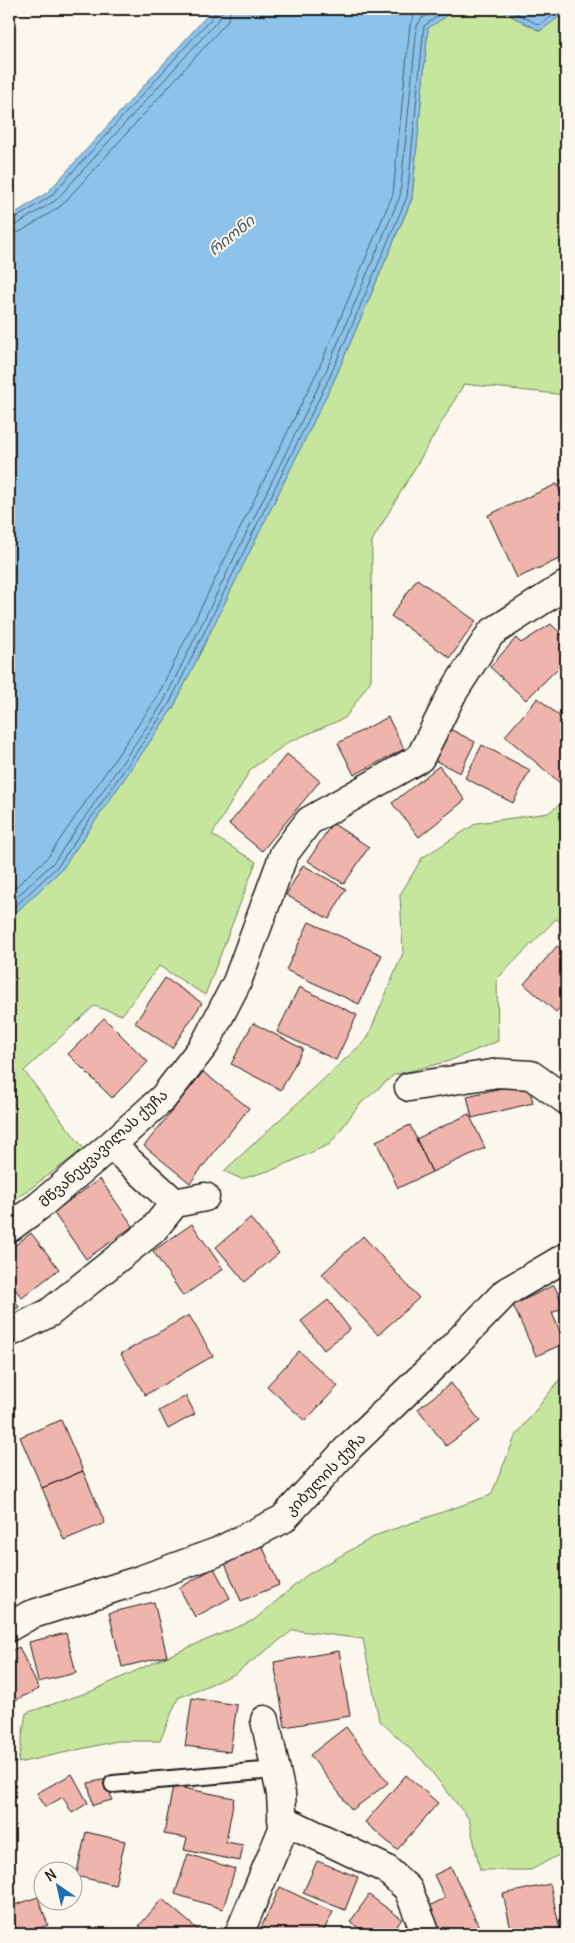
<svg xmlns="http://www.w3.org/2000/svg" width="575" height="1943" viewBox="0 0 575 1943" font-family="Delius,'Noto Sans Georgian',sans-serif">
<rect width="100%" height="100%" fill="#fbf7ec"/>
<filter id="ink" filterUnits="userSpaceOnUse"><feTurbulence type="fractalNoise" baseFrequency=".02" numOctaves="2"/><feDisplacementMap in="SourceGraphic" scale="10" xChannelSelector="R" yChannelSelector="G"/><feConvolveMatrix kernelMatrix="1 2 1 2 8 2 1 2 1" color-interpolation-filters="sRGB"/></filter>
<g filter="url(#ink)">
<path fill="#c6e69e" stroke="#71815d" d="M458,9h40l42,22 26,-19v383l-102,-11 -92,157 -1,139 -26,38 -56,24 -38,27 -39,66 44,27 -51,133 -46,-29 -37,49 -28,-9 -70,65 60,78 -75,55v-285l53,-50 111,-161 163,-332 76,-177 16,-172z
M566,800v125l-10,-6 -59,60 1,62 -49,20 -55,14 -35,30 -29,39 -55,25 -34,10 -17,-8 143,-132 36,-86 -3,-58 22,-37 55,-35 71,-10z
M566,1371v480l-35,19h-51l-11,-51 -47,-59 -43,-40 -16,-81 -70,-9 -58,44 -57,24 -18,43h-43l-99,22 8,-50 66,-22 76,-35 86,-36 53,-45 70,-40 114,-40 24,-58z"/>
<path fill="#8dc3eb" stroke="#608098" d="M213,9h245l-30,19 -16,170 -76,178 -163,332 -111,161 -53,50v-702l39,-25z
M498,9h68v3l-26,19z"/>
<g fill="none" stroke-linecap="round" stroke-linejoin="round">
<path stroke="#495f6f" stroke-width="1" d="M508,9l31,16 24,-16
M9,220h4l38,-24 164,-182 2,-5
M9,227l7,-2 40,-25 164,-182 3,-9
M9,234l11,-2 41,-26 165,-183 3,-6 2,-8
M9,893l39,-36 108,-158 163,-331 74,-174 17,-169 4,-9 9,-7
M9,904l45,-42 109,-159 163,-332 74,-175 17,-170 4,-7 16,-10
M9,912l49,-46 110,-160 163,-332 76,-177 17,-171 24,-17"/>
</g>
<path fill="#efb4ac" stroke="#1c1c1c" d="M566,477v13l-6,-9z
M557,484l9,21v51l-49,22 -29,-63z
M417,579l59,42 -26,37 -59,-42z
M551,624l15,15v21l-40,40 -36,-33 26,-29 5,5z
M538,698l28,24v54l-6,7 -55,-47z
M388,717l16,32 -50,26 -16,-32z
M448,728l27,14 -15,31 -28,-14z
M482,745l48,25 -17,33 -48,-25z
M287,754l33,27 -58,70 -33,-27z
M439,766l26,34 -46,37 -27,-34z
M332,823l37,24 -25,37 -36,-23z
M303,865l43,24 -17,30 -43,-24z
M309,922l73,33 -23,49 -73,-34z
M557,946l9,8v46l-10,12 -32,-28z
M165,978l37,25 -30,45 -37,-25z
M299,987l58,28 -21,45 -59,-28z
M104,1018l44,44 -36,36 -44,-44z
M253,1023l50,26 -22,41 -50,-26z
M203,1072l46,36 -59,75 -46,-37z
M528,1082l5,21 -61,15 -5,-22z
M469,1114l16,34 -53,24 -16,-33z
M410,1125l22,47 -34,16 -22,-47z
M100,1179l33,47 -47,33 -33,-47z
M250,1218l29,35 -34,29 -29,-35z
M192,1224l31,45 -40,27 -30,-45z
M31,1233l28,36 -37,29 -13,-17v-31z
M363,1236l56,62 -41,37 -56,-61z
M554,1285l10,22 -12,6 13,30 -29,13 -23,-51z
M9,1290l10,17 -10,6z
M328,1300l22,29 -26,21 -23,-29z
M189,1315l24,41 -68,39 -24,-41z
M299,1351l39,35 -33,35 -38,-35z
M451,1383l29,38 -34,25 -28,-37z
M186,1396l9,18 -27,15 -9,-18z
M61,1420l22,51 -41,17 -22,-51z
M83,1471l22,52 -41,17 -22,-52z
M262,1545l17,40 -38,16 -17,-40z
M214,1568l16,30 -35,19 -16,-29z
M154,1602l13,54 -45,11 -13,-54z
M66,1633l10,40 -38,9 -9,-40z
M19,1647l20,42 -30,14v-51z
M339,1651l11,65 -65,11 -11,-65z
M192,1698l45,7 -7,47 -45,-6z
M346,1727l42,56 -36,27 -42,-55z
M72,1774l16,29 -16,10 -9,-16 -18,10 -8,-14z
M406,1775l32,28 -41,47 -32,-28z
M107,1779l5,21 -19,5 -5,-22z
M173,1786l61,12 -8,44 17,3 -3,16 -56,-11 3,-12 -23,-4z
M86,1832l39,9 -10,44 -39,-9z
M188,1854l47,15 -12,40 -48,-15z
M317,1861l41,16 -13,33 -42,-17z
M451,1867l31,66 -3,1h-44l-12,-25 22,-11 -11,-23z
M550,1884l11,50h-49l-9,-40z
M280,1887l53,25 -11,22h-64z
M369,1895l33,24 -11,15h-24l-17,-12z
M38,1897l10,28 -26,9h-4l-9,-27z
M162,1899l41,35h-55l-9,-8z"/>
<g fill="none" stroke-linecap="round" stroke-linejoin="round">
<g stroke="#1c1c1c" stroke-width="20">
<path id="lane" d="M113,1784l161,-14"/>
</g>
<g stroke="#1c1c1c" stroke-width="31">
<path id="street" d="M409,1087l89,-14 33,2 35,25
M111,1145l64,58 30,-6
M9,1228l30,-22 72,-61 52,-47 42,-54 32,-62 47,-128 25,-33 111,-63 32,-64 39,-61 75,-48
M9,1333l40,-20 104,-83 22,-27
M9,1627l21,-12 113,-36 74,-27 66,-33 67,-73 103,-99 53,-55 60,-35
M282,1819l104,50 22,20 18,45
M239,1934l44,-105 -2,-35 -16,-74"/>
</g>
<use href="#lane" stroke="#fbf7ec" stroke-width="16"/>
<use href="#street" stroke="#fbf7ec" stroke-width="28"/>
</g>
</g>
<g text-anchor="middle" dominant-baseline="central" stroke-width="4" stroke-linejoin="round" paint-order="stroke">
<g font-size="15" fill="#1c1c1c" stroke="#fbf7ec">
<text transform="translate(103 1148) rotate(-42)">მწვანეყვავილას ქუჩა</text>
<text transform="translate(325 1474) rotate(-46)">კიბულის ქუჩა</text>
</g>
<g font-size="16" font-style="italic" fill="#445664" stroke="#fbf7ec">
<text transform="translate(231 235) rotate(-39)">რიონი</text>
</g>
</g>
<rect width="575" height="1943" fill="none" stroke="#fbf7ec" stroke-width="30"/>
<rect x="15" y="15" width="545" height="1913" fill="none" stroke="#1c1c1c" stroke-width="2" filter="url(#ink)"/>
<g transform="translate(58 1886) rotate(326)"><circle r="24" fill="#fbf7ec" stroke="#a29f99"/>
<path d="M0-4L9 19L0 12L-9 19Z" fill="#1f6fb2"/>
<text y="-8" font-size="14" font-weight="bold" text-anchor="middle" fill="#1c1c1c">N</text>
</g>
</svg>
